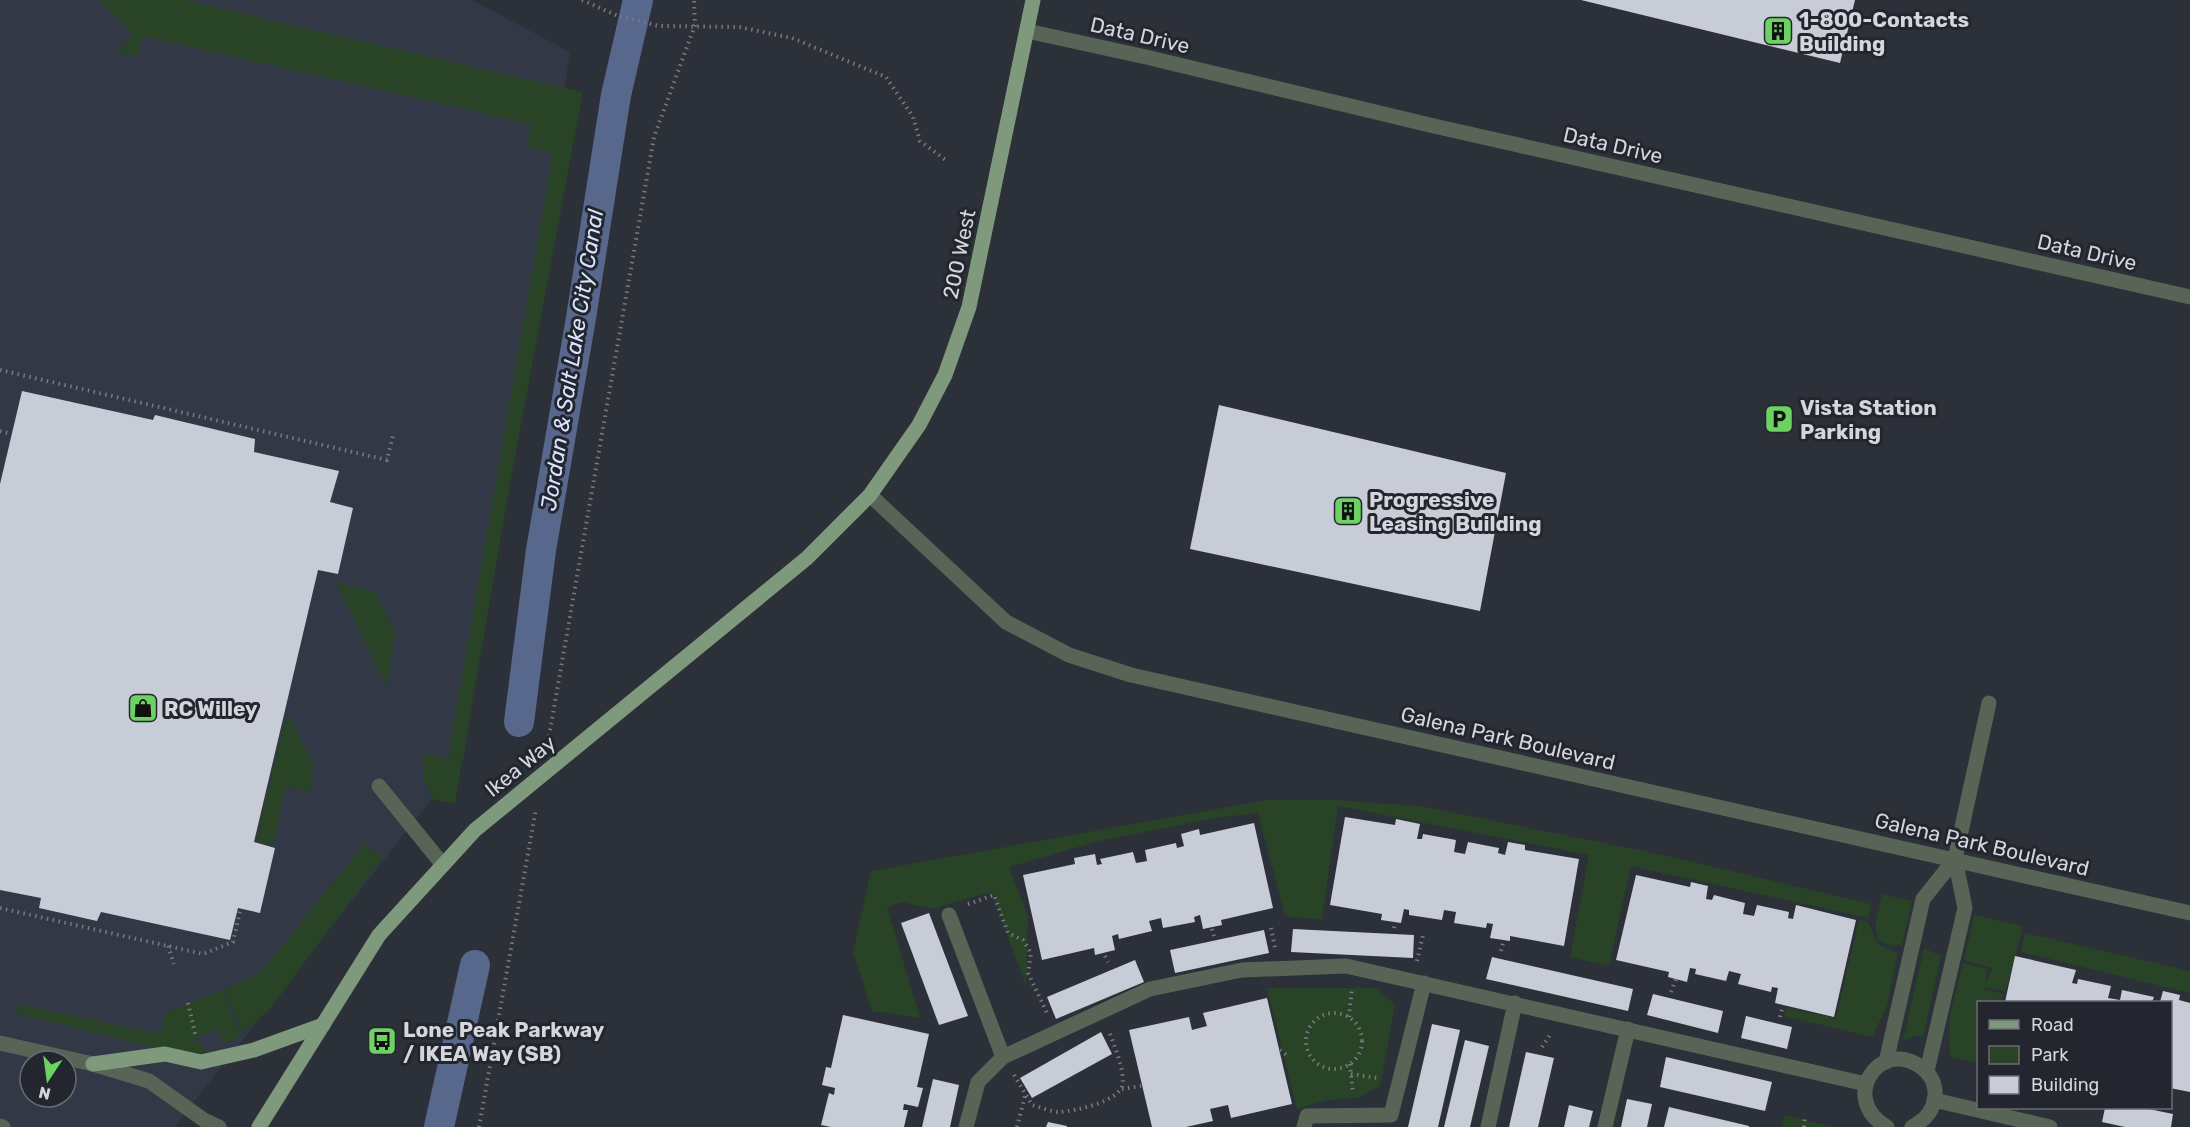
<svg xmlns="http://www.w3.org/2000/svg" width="2190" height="1127" font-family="Rubik,sans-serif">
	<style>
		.built { fill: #323846; fill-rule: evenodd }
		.green { fill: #284325 }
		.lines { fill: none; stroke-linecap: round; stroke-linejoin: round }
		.canal { stroke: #58688d; stroke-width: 30 }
		.building { fill: #c8ccd7 }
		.path { stroke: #777a81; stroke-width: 4; stroke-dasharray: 1.5 4.5; stroke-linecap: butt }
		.minor { stroke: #586556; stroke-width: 15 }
		.major { stroke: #7e997b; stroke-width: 15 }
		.labels { text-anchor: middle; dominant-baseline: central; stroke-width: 6; stroke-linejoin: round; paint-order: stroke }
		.poi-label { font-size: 21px; font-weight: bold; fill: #d3d6db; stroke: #23262e; text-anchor: start }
		.street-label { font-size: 21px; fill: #d3d6db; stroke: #23262e }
		.water-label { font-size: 22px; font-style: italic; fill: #d9e4fd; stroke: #23262e }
	</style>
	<rect width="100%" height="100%" fill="#2c3038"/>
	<path class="built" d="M0,0H472L570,52L464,758L174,1127H0ZM30,1061H66V1097H30Z"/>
	<g class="green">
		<polygon points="98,0 184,0 583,92 512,473 462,762 448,758 553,153 526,147 531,124 143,36 137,57 118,52 133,33"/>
		<polygon points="336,583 375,591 395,633 387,687"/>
		<polygon points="287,712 314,765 310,791 286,786 273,845 256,841"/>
		<polygon points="424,754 462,763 455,804 434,800 423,779"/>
		<polygon points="1267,800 1333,800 1420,806 1659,854 1871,904 1868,918 1631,866 1609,966 1570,957 1589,855 1338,806 1322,920 1285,916 1258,813 1216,818 1099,841 1009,867 1028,916 1026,986 992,892 931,909 902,902 887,907 920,1018 872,1011 853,952 871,871"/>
		<polygon points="364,844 383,857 270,1009 243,1033 224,989 261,972"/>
		<polygon points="1882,894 1912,901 1902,945 1889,945 1878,940 1875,924"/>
		<polygon points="1974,915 2023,926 2006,991 1984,987 1984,989 2004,994 2002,1002 1978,1002 1978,1063 1950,1057 1949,1020 1963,963 1987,969 1985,984 1993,968 1964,960"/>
		<polygon points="1859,920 1868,922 1878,944 1898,953 1887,1006 1872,1037 1784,1016 1786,1008 1836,1018"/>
		<polygon points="2025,933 2190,971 2190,993 2021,952"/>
		<polygon points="1924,948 1941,956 1923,1037 1916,1035 1903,1041"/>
		<polygon points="1267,988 1377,988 1395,1005 1380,1086 1358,1098 1327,1100 1297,1109"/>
		<polygon points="222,990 241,1036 225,1044 218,1029 193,1040 188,1040 202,1043 205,1053 171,1051 16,1014 18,1004 160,1034 166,1013"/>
		<polygon points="1785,1115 1835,1127 1782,1127"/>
	</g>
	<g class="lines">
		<g class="canal">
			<polyline points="519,722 541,550 581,318 616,95 638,0"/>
			<polyline points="439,1127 475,965"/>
		</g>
	</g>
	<g class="building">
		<polygon points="1581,0 1855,0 1840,63"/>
		<polygon points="22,391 153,420 155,415 255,439 254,452 339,471 330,502 353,508 338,574 318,570 254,842 275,848 260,913 238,908 230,940 101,912 97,921 39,908 41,898 0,890 0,484"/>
		<polygon points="1219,405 1506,473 1480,611 1190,549"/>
		<polygon points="1345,817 1395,825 1396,819 1420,824 1417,839 1422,839 1423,834 1456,840 1454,852 1465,854 1468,842 1499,848 1498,853 1505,855 1508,842 1525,845 1525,850 1579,859 1564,946 1510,936 1510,941 1490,938 1493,924 1487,923 1486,928 1454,923 1456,912 1444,910 1442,920 1409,915 1409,910 1404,909 1401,923 1381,920 1382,914 1330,905"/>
		<polygon points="1254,823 1273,908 1221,920 1222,925 1203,929 1200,915 1194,917 1195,922 1163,928 1161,918 1149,921 1152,931 1119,939 1118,934 1112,936 1115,950 1095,955 1094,948 1042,960 1023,875 1075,864 1074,858 1095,854 1097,865 1102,864 1100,859 1133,852 1136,863 1147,861 1145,850 1176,843 1177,848 1184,846 1181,834 1199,829 1200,835"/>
		<polygon points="1636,875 1690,887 1691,882 1708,886 1706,899 1712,900 1714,895 1745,903 1743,914 1754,916 1757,905 1789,912 1788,918 1793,919 1796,905 1856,920 1834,1017 1775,1003 1778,988 1772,987 1771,992 1738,984 1741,974 1729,971 1726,981 1695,974 1696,969 1690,968 1687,982 1668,977 1669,972 1616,960"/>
		<polygon points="929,913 968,1016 939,1025 901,923"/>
		<polygon points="1293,929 1414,935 1413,958 1291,952"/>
		<polygon points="1264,930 1269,953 1175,973 1170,950"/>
		<polygon points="2015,956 2076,970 2072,983 2077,984 2078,979 2111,986 2108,998 2120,1000 2122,990 2154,997 2152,1002 2005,1002"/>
		<polygon points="1492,957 1633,989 1628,1011 1486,979"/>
		<polygon points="1135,960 1144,982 1056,1019 1047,997"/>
		<polygon points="2163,991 2180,995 2179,1000 2190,1003 2190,1092 2170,1088 2170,1002 2160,1002"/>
		<polygon points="1653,994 1723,1011 1718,1033 1647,1015"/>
		<polygon points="1267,998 1292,1104 1231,1118 1228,1105 1210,1109 1213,1121 1186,1127 1152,1127 1129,1030 1189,1017 1192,1030 1207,1026 1203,1013"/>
		<polygon points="843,1015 929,1034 917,1087 923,1088 918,1107 904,1104 903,1110 908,1110 904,1127 831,1127 821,1125 829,1093 834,1095 835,1088 822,1085 826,1067 831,1068"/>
		<polygon points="1746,1016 1792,1027 1787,1049 1741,1038"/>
		<polygon points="1432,1024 1460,1030 1438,1127 1408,1127"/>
		<polygon points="1101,1032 1112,1054 1032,1098 1020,1078"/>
		<polygon points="1465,1040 1489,1046 1470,1127 1444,1127"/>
		<polygon points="1526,1052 1554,1058 1538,1127 1509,1127"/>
		<polygon points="1666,1057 1772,1082 1765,1111 1660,1087"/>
		<polygon points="933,1079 959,1085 950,1127 922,1127"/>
		<polygon points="1627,1099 1652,1104 1647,1127 1621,1127"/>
		<polygon points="1569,1105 1593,1111 1589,1127 1564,1127"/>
		<polygon points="1669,1107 1749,1126 1749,1127 1664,1127"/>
		<polygon points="2105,1108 2144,1108 2173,1114 2171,1127 2125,1127 2102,1122"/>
		<polygon points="1048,1122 1067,1126 1067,1127 1046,1127"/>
	</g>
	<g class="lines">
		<g class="path">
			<polyline points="582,0 618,16 659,26 739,27 792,38 886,77 913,117 920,141 947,161"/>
			<polyline points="0,370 387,460 393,435"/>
			<polyline points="0,431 8,433"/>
			<polyline points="548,742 654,137 695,25 694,0"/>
			<polyline points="968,904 994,895 1008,933 1023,940 1031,953 1028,973 1047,1013"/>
			<polyline points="0,908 203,954 233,942 240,911"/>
			<polyline points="1271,928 1275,948"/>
			<polyline points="1394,928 1395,924"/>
			<polyline points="1212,929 1214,936"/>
			<polyline points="168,946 174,964"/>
			<polyline points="1501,951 1503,943"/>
			<polyline points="1105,956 1108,962"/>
			<polyline points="1417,961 1423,935"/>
			<polyline points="1671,992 1676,979"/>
			<polyline points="188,1003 196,1038"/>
			<circle cx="1334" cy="1041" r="28"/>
			<polyline points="1349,1017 1352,988"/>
			<polyline points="1780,1017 1783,1005"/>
			<polyline points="1542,1047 1550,1035"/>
			<polyline points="1280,1050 1288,1056"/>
			<polyline points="1350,1064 1353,1093"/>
			<polyline points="1351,1074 1378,1078"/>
			<path d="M1014,1075L1032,1105C1040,1107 1051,1112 1060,1112C1075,1111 1117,1102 1122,1086C1126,1075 1114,1043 1109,1032"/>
			<polyline points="1122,1089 1141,1086"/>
			<polyline points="479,1127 536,809"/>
			<polyline points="1017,1127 1025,1096"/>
			<polyline points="1804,1127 1805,1115"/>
		</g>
		<g class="minor">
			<polyline points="1027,31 1146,57 1434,126 2190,297"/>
			<polyline points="870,495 1006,622 1069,655 1131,675 2190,913"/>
			<polyline points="379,786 443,865"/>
			<polyline points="949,915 1003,1057"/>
			<polyline points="0,1043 93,1064 149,1081 204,1120 219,1127"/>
			<polyline points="1886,1062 1923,899 1955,859"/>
			<polyline points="1927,1071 1965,908 1955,859 1989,703"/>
			<polyline points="1934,1100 2050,1127"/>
			<polyline points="0,1126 3,1127"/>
			<polyline points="966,1127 978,1082 1003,1057 1150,989 1242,970 1346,966 1866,1084"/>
			<polyline points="1304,1127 1307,1116 1391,1115 1424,983"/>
			<polyline points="1488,1127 1515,1003"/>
			<polyline points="1605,1127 1628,1029"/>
			<path d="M1887,1127C1838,1099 1880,1037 1921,1067C1930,1073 1936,1084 1935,1095C1934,1111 1925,1120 1912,1127"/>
		</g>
		<g class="major">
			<polyline points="93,1064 165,1054 201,1062 254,1050 323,1025"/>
			<polyline points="259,1127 379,935 475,830 807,558 870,495 919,425 945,375 969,307 1033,0"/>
		</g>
	</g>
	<defs>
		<g id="building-square" transform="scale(1.5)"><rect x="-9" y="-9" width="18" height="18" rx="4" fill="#6cd362" stroke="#23262e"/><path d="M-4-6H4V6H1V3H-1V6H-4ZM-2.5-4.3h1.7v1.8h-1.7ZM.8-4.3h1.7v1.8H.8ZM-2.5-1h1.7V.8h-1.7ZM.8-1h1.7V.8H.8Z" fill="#111"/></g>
		<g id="parking-square" transform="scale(1.5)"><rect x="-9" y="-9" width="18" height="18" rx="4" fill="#6cd362" stroke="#23262e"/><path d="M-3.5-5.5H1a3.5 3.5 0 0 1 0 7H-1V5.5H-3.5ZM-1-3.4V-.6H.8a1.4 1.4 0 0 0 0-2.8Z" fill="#111"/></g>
		<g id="shop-square" transform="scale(1.5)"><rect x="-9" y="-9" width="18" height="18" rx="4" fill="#6cd362" stroke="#23262e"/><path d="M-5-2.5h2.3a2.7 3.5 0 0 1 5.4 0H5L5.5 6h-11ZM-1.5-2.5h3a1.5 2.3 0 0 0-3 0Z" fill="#111"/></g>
		<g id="bus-square" transform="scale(1.5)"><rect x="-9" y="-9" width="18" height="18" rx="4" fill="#6cd362" stroke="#23262e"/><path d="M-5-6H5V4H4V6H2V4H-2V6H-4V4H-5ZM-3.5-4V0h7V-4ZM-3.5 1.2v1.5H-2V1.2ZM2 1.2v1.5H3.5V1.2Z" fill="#111"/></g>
	</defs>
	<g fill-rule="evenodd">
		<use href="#building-square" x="1778" y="31"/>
		<use href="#parking-square" x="1779" y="419"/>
		<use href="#building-square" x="1348" y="511"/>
		<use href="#shop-square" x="143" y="708"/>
		<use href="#bus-square" x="382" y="1041"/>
	</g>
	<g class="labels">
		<g class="poi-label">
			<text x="1799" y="19">1-800-Contacts<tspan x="1799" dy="24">Building</tspan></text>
			<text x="1800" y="407">Vista Station<tspan x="1800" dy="24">Parking</tspan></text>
			<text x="1369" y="499">Progressive<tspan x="1369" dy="24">Leasing Building</tspan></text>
			<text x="164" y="708">RC Willey</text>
			<text x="403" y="1029">Lone Peak Parkway<tspan x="403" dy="24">/ IKEA Way (SB)</tspan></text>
		</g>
		<g class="street-label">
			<text transform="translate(1140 35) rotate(13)">Data Drive</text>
			<text transform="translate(1613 145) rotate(13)">Data Drive</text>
			<text transform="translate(2087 252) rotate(13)">Data Drive</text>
			<text transform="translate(959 254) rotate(-78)">200 West</text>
			<text transform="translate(1508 738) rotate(13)">Galena Park Boulevard</text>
			<text transform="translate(520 766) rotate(-39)">Ikea Way</text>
			<text transform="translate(1982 844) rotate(13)">Galena Park Boulevard</text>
		</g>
		<g class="water-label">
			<text transform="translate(572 360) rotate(-81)">Jordan &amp; Salt Lake City Canal</text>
		</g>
	</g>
	<rect x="1977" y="1001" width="195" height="108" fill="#23262e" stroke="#696c73" stroke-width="1.5"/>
	<rect x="1989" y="1020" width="30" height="9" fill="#7e997b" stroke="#696c73" stroke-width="1.5"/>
	<text x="2031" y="1031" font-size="18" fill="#d3d6db">Road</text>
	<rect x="1989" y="1046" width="30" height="18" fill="#284325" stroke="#696c73" stroke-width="1.5"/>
	<text x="2031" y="1061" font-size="18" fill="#d3d6db">Park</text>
	<rect x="1989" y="1076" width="30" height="18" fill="#c8ccd7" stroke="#696c73" stroke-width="1.5"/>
	<text x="2031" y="1091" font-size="18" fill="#d3d6db">Building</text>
	<g transform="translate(48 1079) rotate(193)"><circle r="28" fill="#23262e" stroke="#696c73" stroke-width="1.5"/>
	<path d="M0-4.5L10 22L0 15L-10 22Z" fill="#6cd362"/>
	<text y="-9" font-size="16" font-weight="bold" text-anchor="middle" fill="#d3d6db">N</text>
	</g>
</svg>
